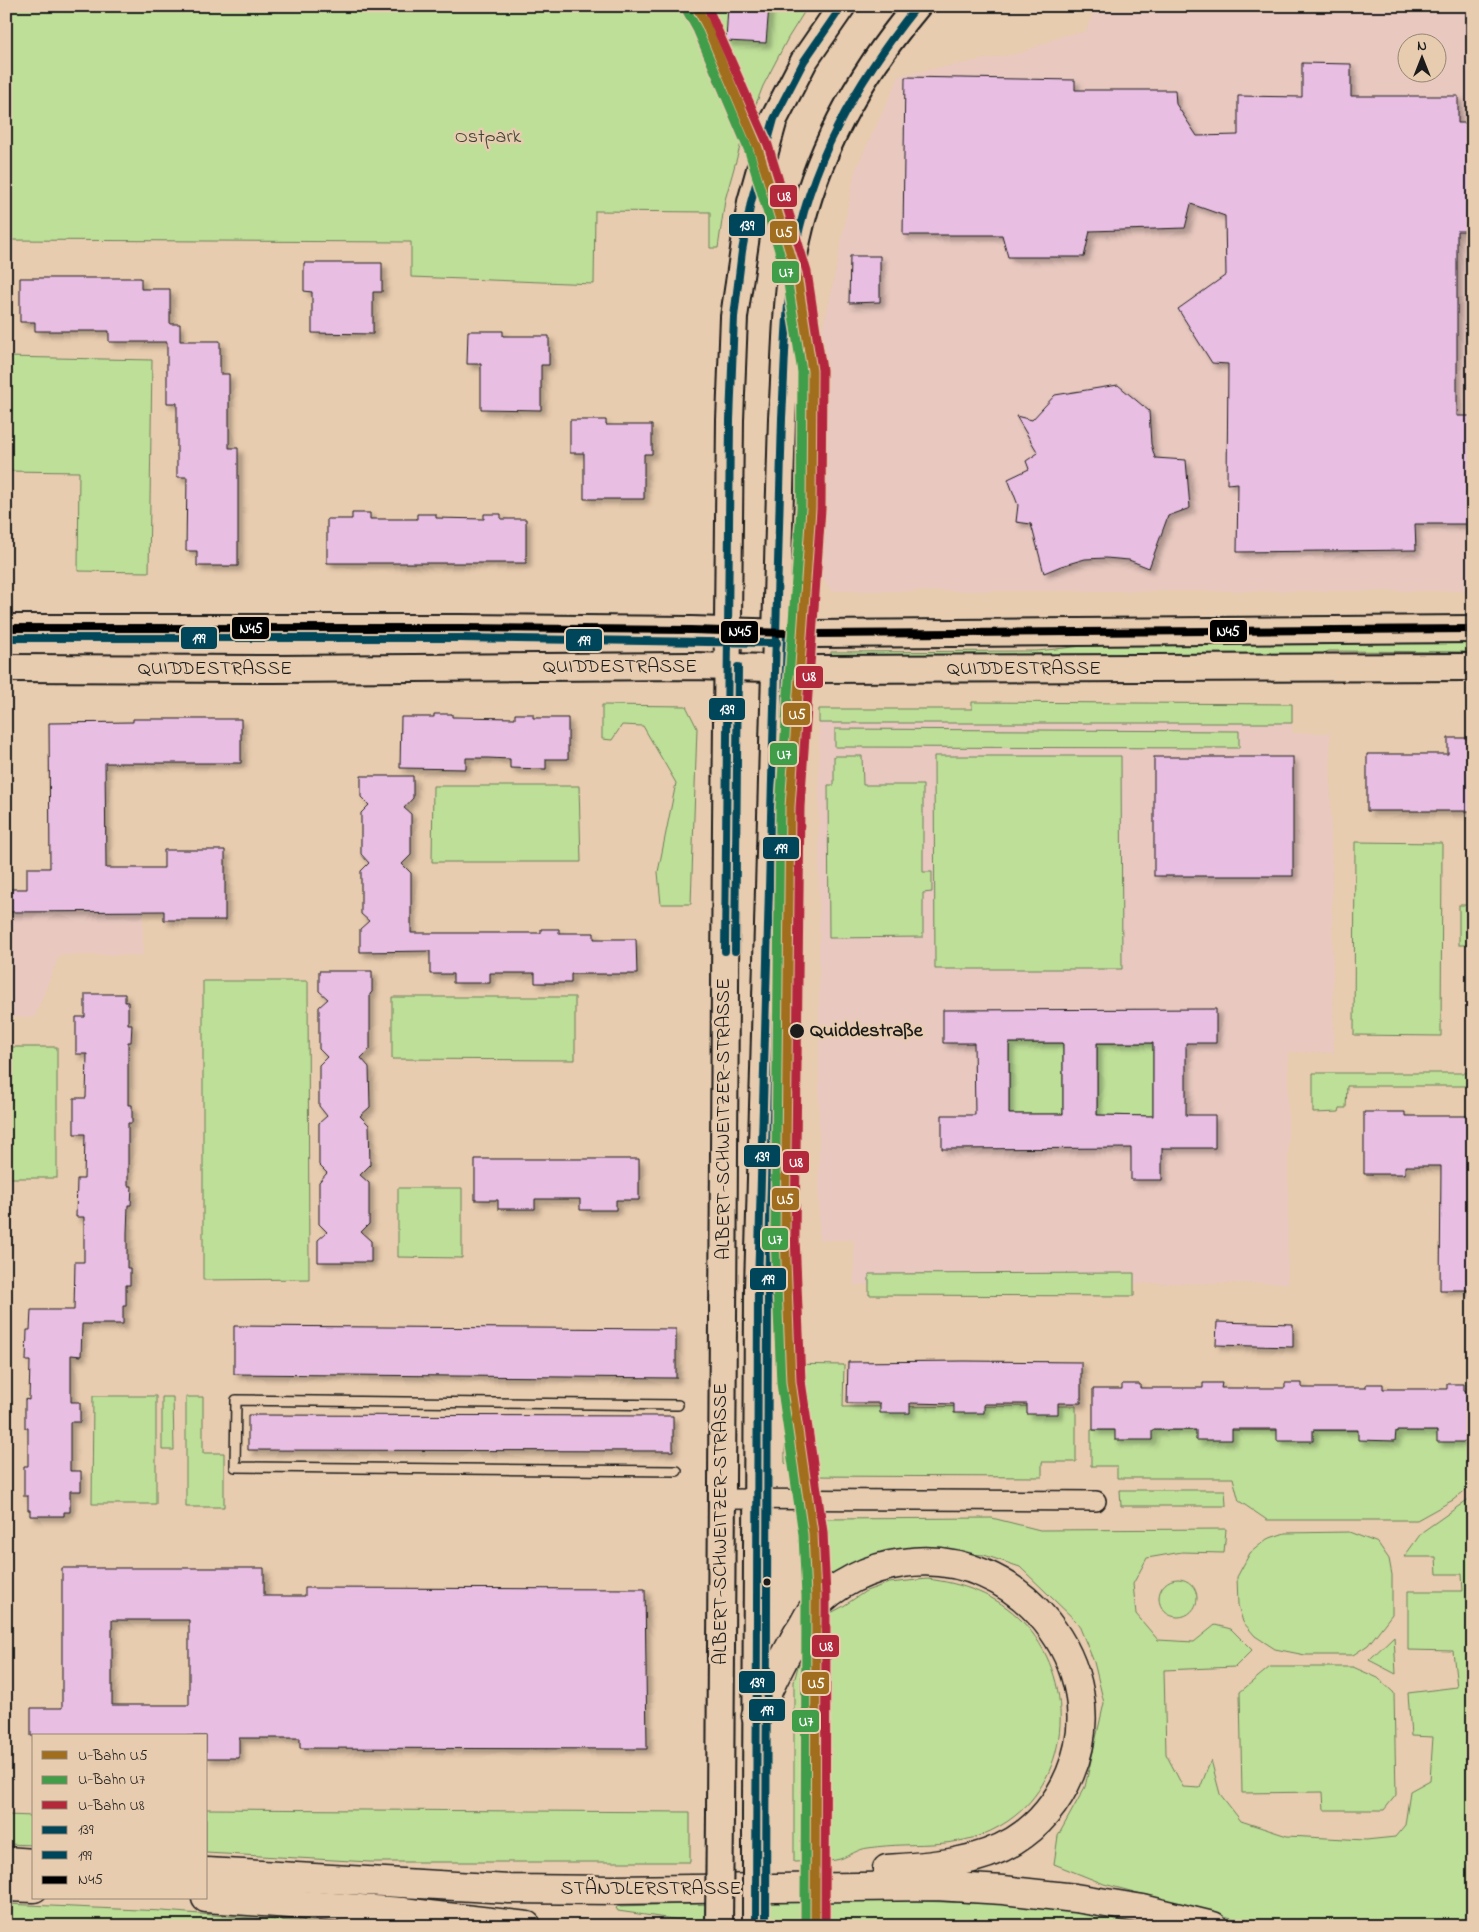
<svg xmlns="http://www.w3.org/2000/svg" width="1479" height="1932" font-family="'Indie Flower',sans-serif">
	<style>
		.built { fill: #e8c8bf; fill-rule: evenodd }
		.green { fill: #bedf98; stroke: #6d7e5a }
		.building { fill: #e9bee3; stroke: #1c1c1c; fill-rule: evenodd; filter: url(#shadow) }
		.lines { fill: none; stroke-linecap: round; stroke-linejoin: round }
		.service-casing { stroke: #1c1c1c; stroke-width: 12 }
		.minor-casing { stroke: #1c1c1c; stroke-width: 22 }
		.secondary-casing { stroke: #1c1c1c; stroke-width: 30 }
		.trunk-casing { stroke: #1c1c1c; stroke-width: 31 }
		.service { stroke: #e8ccaf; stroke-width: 9 }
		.minor { stroke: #e8ccaf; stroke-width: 19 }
		.secondary { stroke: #e8ccaf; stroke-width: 26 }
		.trunk { stroke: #e8ccaf; stroke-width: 28 }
		.secondary-bridge-casing { stroke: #1c1c1c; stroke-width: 30; stroke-linecap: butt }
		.secondary-bridge { stroke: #e8ccaf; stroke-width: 26 }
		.bus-1-casing { stroke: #e8ccaf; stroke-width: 11 }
		.bus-2-casing { stroke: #e8ccaf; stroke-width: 11 }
		.bus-3-casing { stroke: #e8ccaf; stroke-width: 11 }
		.bus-1 { stroke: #00465a; stroke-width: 8 }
		.bus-2 { stroke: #00465a; stroke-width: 8 }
		.bus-3 { stroke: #000; stroke-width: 8 }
		.metro-1-casing { stroke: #e8ccaf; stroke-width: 12 }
		.metro-2-casing { stroke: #e8ccaf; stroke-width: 12 }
		.metro-3-casing { stroke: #e8ccaf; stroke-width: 12 }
		.metro-1 { stroke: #a06e1e; stroke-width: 9 }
		.metro-2 { stroke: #409d48; stroke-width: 9 }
		.metro-3 { stroke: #b4283c; stroke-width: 9 }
		.stop-dot { fill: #1c1c1c; stroke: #e8ccaf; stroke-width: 2 }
		.labels { text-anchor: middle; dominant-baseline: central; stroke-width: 5; stroke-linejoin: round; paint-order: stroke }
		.park-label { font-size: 20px; fill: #3c4335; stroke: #e8ccaf }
		.street-label { font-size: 20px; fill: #1c1c1c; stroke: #e8ccaf }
		.stop-label { font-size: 20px; font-weight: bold; fill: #1c1c1c; stroke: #e8ccaf; text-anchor: start }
		.line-badge { stroke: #e8ccaf; stroke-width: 2 }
		.badge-label { font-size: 14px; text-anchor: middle; font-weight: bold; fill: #fff }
	</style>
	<defs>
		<filter id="shadow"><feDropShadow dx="4.5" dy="4.5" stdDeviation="2.5" flood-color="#0004"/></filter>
	</defs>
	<rect width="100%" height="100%" fill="#e8ccaf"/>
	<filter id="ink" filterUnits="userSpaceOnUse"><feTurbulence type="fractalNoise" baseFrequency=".02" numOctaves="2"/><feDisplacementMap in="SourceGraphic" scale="10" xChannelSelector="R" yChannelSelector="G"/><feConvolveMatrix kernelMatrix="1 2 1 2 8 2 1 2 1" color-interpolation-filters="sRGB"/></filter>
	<g filter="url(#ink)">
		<g class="built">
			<path d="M1080,6H1473V591H831L814,561L817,349L831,294L855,171L900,75L1021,53L1064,35L1085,32L1093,16ZM1406,42H1436V72H1406Z"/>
			<polygon points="819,723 1292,723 1292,733 1330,733 1334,1053 1288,1052 1288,1283 854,1285 854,1240 819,1240"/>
			<polygon points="27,868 143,868 143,955 59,955 35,1017 6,1017 6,889 27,889"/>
		</g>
		<g class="green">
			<polygon points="6,6 808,6 788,38 763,86 741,143 725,200 718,248 710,248 710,212 595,211 594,284 411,277 411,242 6,240"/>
			<polygon points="6,357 152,360 149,572 78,571 79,472 6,471"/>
			<polygon points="1473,642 1473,652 1329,651 1301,662 831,661 831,652 1037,651 1101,644"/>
			<polygon points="972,702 1292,704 1292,723 819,723 819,709 972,709"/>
			<polygon points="602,705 686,706 697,728 691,904 661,904 658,872 676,783 643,726 622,725 612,740 602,739"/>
			<polygon points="835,729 1239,731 1239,748 835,747"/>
			<polygon points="834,756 862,756 863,785 923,785 923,872 932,872 932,892 923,893 923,937 829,938 828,785 834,785"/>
			<polygon points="934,756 1121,756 1122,969 935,969"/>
			<polygon points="433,786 579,786 581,862 432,862"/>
			<polygon points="1355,842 1442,843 1441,1036 1354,1035"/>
			<rect x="1459" y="905" width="14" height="40"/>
			<polygon points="203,981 308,981 309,1279 203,1280"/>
			<polygon points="392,997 575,997 575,1060 392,1059"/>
			<rect x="1009" y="1043" width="54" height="71"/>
			<polygon points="1097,1043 1153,1043 1153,1116 1097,1115"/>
			<rect x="6" y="1047" width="51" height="131"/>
			<polygon points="1313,1073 1473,1073 1473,1086 1347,1086 1346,1108 1340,1108 1339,1112 1313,1113"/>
			<polygon points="398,1188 462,1188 462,1258 398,1257"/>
			<polygon points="1134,1273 1134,1296 869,1295 869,1274"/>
			<polygon points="784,1364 844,1365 843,1407 1076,1406 1076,1462 1042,1462 1042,1477 801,1476 785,1463"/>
			<polygon points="93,1396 156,1396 156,1504 92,1504"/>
			<polygon points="162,1397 173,1397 174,1450 162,1450"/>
			<polygon points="186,1397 203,1397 203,1453 224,1453 224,1507 186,1507"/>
			<polygon points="1091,1430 1473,1431 1473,1484 1453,1500 1417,1520 1267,1520 1239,1501 1233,1478 1117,1478 1117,1466 1091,1466"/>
			<polygon points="1120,1490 1225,1490 1226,1506 1121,1506"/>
			<polygon points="1473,1496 1472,1926 1262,1926 1104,1884 1054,1864 1058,1836 1085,1787 1104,1703 1094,1662 1078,1623 1020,1567 984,1555 937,1552 893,1553 838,1571 809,1587 806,1539 823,1519 992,1518 1040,1530 1226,1529 1224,1553 1182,1552 1147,1558 1133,1584 1136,1614 1158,1640 1194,1642 1215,1625 1231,1629 1252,1650 1235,1667 1164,1670 1166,1754 1183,1787 1200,1788 1211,1760 1220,1794 1241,1821 1287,1836 1366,1840 1395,1837 1405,1825 1410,1791 1430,1780 1433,1737 1411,1736 1408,1693 1457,1687 1453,1651 1408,1650 1408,1591 1463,1591 1462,1574 1437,1574 1436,1557 1404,1557 1422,1532"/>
			<polygon points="1349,1532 1378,1543 1389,1559 1392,1575 1392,1614 1368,1645 1353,1655 1305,1655 1275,1649 1255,1636 1243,1622 1238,1605 1237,1577 1250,1553 1267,1539 1285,1533"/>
			<path d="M927,1579C962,1583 997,1595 1022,1621C1076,1676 1074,1776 1008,1821C961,1853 919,1840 868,1848C858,1849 849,1856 840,1859C826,1863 809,1861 794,1862V1682L798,1666L807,1653L802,1639L812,1623L842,1607L866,1591L889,1583Z"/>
			<circle cx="1178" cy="1598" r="19"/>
			<polygon points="1394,1636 1396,1674 1369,1660"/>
			<polygon points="1270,1667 1353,1667 1378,1678 1394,1693 1396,1795 1384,1810 1324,1810 1323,1792 1242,1793 1240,1692"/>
			<polygon points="206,1809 690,1812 690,1862 370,1862 206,1853"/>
			<polygon points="6,1815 34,1816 34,1845 6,1844"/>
			<polygon points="865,1899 1001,1904 1075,1911 1150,1926 721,1926 618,1911 616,1908 618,1906"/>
			<polygon points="6,1904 162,1911 354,1926 6,1926"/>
		</g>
		<g class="building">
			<polygon points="728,6 769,6 766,43 726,41"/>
			<polygon points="1302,63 1351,64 1351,96 1458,96 1458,123 1473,123 1473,231 1457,231 1457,416 1473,416 1473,524 1415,524 1416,550 1237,552 1238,483 1227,484 1228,364 1212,363 1178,309 1226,275 1225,216 1191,204 1185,228 1090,231 1084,257 1008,257 1002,235 903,235 905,77 1075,80 1075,90 1175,90 1176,104 1197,136 1238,135 1238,96 1302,97"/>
			<polygon points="850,256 880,256 880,302 849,303"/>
			<polygon points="304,263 382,263 382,292 373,292 373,334 312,333 312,292 304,291"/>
			<polygon points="20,278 141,278 141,289 170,289 170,324 180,324 180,341 220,341 220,374 229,374 229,448 238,448 238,566 197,566 197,551 186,551 187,477 177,477 177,403 167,403 167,342 109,342 109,331 35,331 35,322 20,322"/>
			<polygon points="468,331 503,331 503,336 549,336 549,365 541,365 541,410 481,409 481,364 467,364"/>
			<polygon points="1118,385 1149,411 1151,444 1155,458 1186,460 1190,508 1168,516 1149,568 1129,560 1106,558 1085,559 1061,566 1044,573 1031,524 1016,522 1018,505 1008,479 1029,469 1026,461 1038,453 1016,416 1032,420 1055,395"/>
			<polygon points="570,420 606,420 606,425 652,425 652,454 644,454 644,499 584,499 584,453 570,453"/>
			<polygon points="352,513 370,513 370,519 417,519 417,514 436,514 436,518 484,519 484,514 501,514 501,519 526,519 526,563 327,563 327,519 352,519"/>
			<polygon points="434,714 452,714 452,717 515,718 515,714 533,714 533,718 568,718 568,759 546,759 546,769 510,768 510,759 488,758 466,758 466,769 400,768 401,717 434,717"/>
			<polygon points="133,719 241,719 241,763 105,763 106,868 164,868 164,850 225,850 225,920 164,920 164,911 6,912 6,889 27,889 27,868 50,868 49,723 133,722"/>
			<polygon points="1448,738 1473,738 1473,811 1367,811 1367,754 1448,754"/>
			<rect x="1154" y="757" width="139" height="119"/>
			<polygon points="361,776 413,776 413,798 404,808 411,814 411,855 402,864 411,873 411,933 541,933 541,929 559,929 559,933 594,933 594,939 636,939 637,974 571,974 571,983 535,983 535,973 490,973 490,983 453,983 453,974 430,974 430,951 360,952 360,929 369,921 361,914 361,871 369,863 361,854 361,813 369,805 361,797"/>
			<polygon points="319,971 372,971 372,992 370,994 370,1049 361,1058 369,1067 370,1107 360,1116 369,1125 370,1165 360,1175 369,1183 369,1224 361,1232 371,1241 371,1262 318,1262 318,1240 327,1232 319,1224 319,1182 327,1173 319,1165 319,1123 327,1116 319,1106 319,1065 327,1057 319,1049 319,1007 328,999 319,991"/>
			<polygon points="85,994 125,994 125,1002 128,1002 128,1024 132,1024 131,1042 128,1042 128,1105 132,1105 132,1123 128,1123 128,1186 132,1186 131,1205 128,1205 127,1233 127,1268 130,1268 130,1285 126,1285 126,1306 123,1306 123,1324 82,1324 81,1356 71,1355 71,1402 80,1402 80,1422 70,1422 70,1471 81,1471 81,1491 70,1491 70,1512 64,1512 64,1516 30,1516 30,1510 28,1510 28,1496 24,1496 24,1466 28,1466 28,1428 25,1428 25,1399 29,1400 30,1361 26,1361 27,1330 30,1330 31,1310 74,1310 75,1262 84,1262 84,1217 76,1217 77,1179 84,1179 85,1134 74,1134 74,1098 86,1098 87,1054 76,1054 76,1017 85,1017"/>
			<path d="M1216,1009V1043H1186V1115H1215V1148H1162V1180H1131V1148L942,1149V1115H975L974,1043H943V1010ZM1009,1043H1063V1114H1009ZM1097,1043H1153V1116L1097,1115Z"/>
			<polygon points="1364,1112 1405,1112 1405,1116 1473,1116 1473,1290 1440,1290 1441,1166 1405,1166 1405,1174 1364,1174"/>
			<polygon points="475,1159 639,1159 639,1200 616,1200 616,1210 580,1210 580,1199 535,1199 535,1209 498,1209 498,1200 475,1200"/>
			<polygon points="1217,1322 1293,1324 1293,1347 1216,1345"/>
			<polygon points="234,1326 676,1329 676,1378 234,1374"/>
			<polygon points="964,1361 1081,1362 1081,1403 1058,1403 1058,1414 1027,1414 1027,1404 984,1404 984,1413 954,1413 954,1404 910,1403 910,1413 880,1413 880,1403 847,1403 848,1362"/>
			<polygon points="1203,1383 1222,1383 1221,1388 1285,1388 1285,1383 1302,1383 1302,1388 1366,1388 1366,1384 1383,1384 1383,1389 1447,1389 1447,1384 1464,1384 1464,1391 1473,1392 1473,1442 1437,1442 1437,1431 1396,1431 1395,1441 1358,1440 1358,1430 1313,1430 1313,1441 1277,1441 1277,1429 1232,1429 1232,1440 1196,1440 1196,1430 1152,1430 1152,1440 1115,1440 1115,1430 1093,1430 1093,1389 1122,1389 1122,1384 1140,1384 1140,1388 1203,1388"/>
			<polygon points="248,1415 673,1416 673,1451 248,1450"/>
			<path d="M62,1568H264V1596H305V1588L645,1589L647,1749L300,1748V1738H239V1758H206V1736H31V1708H62ZM112,1620H189V1705H112Z"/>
		</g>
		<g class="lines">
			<g class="service-casing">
				<polyline id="service" points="677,1471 235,1467 236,1400 678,1405"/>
			</g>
			<g class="minor-casing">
				<polyline id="minor" points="721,1499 1096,1501"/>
			</g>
			<g class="secondary-casing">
				<g id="secondary">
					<polyline points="6,628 460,628 691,630 814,634 1473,629"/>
					<polyline points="6,668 275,669 692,666 813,669 1473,667"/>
					<polyline points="720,1813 726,824 730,420 734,317 751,202 774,119 804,61 842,6"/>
					<path d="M756,1813L758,1287L782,418C786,359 785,298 797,240C816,153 860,74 917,6"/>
					<path d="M720,1899C733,1911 743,1919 756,1903"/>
				</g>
			</g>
			<g class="trunk-casing">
				<g id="trunk">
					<path d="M756,1716C769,1688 782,1660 798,1633C803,1626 807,1617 812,1610C834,1584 870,1567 903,1563C1017,1546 1116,1666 1070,1774C1058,1802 1040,1825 1014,1841C976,1864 930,1866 887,1869"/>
					<polyline points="6,1861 34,1863"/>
					<polyline points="206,1872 509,1889 614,1890 936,1886 1003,1890 1075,1898 1143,1909 1213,1926"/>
					<polyline points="6,1887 34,1888"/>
					<polyline points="206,1898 402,1912 527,1926"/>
				</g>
			</g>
			<use href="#service" class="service"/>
			<use href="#minor" class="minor"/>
			<use href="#secondary" class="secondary"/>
			<use href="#trunk" class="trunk"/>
			<g class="secondary-bridge-casing">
				<g id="secondary-bridge">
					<polyline points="756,1813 756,1926"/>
					<polyline points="719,1926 720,1813"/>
				</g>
			</g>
			<use href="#secondary-bridge" class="secondary-bridge"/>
			<g class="bus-1-casing">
				<g id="bus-1">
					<polyline points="725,951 730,420 734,317 742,251 751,202 774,119 804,61 842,6"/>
					<path d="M756,1926L758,1287L782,418C785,366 785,314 793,263C807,166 857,81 917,6"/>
				</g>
			</g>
			<g class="bus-2-casing">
				<g id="bus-2">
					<polyline points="6,638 460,638 777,643"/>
					<polyline points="735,951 738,667"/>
					<polyline points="766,1926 768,1287 787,633"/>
				</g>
			</g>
			<g class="bus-3-casing">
				<polyline id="bus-3" points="6,628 460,628 691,630 814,634 1473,629"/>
			</g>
			<use href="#bus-1" class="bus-1"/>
			<use href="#bus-2" class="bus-2"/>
			<use href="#bus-3" class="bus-3"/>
			<g class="metro-1-casing">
				<polyline id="metro-1" points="696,6 706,25 758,148 797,275 812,371 811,508 790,807 785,1237 791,1382 813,1533 816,1596 815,1926"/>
			</g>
			<g class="metro-2-casing">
				<polyline id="metro-2" points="687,11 697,29 749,151 787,277 802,372 801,508 780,807 775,1237 781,1383 803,1534 806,1596 805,1926"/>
			</g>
			<g class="metro-3-casing">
				<polyline id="metro-3" points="707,6 768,145 807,272 822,370 821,509 800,807 795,1237 801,1381 823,1532 826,1596 825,1926"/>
			</g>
			<use href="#metro-1" class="metro-1"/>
			<use href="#metro-2" class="metro-2"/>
			<use href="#metro-3" class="metro-3"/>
		</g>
	</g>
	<g class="stop-dot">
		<circle cx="797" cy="1031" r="8"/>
		<circle cx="767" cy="1582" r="4.5"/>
	</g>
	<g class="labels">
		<g class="park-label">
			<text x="488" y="137">Ostpark</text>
		</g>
		<g class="street-label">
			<text x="620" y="667">QUIDDESTRASSE</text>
			<text x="215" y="669">QUIDDESTRASSE</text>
			<text x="1024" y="669">QUIDDESTRASSE</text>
			<text transform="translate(724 1119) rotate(-90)">ALBERT-SCHWEITZER-STRASSE</text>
			<text transform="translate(721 1524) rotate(-90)">ALBERT-SCHWEITZER-STRASSE</text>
			<text x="651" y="1889">STÄNDLERSTRASSE</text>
		</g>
		<g class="stop-label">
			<text x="810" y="1031">Quiddestraße</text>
		</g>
	</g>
	<g class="line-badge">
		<rect x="769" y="184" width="29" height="24" rx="5" fill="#b4283c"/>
		<rect x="728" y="213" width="38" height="24" rx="5" fill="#00465a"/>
		<rect x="769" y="220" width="29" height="24" rx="5" fill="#a06e1e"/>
		<rect x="771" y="260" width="29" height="24" rx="5" fill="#409d48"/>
		<rect x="231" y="616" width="39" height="24" rx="5" fill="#000"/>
		<rect x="1209" y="619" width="39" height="24" rx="5" fill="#000"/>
		<rect x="720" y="620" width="39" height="24" rx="5" fill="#000"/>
		<rect x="180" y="626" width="38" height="24" rx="5" fill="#00465a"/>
		<rect x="565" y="628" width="38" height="24" rx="5" fill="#00465a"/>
		<rect x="795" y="665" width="29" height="24" rx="5" fill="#b4283c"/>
		<rect x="708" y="697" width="38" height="24" rx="5" fill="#00465a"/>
		<rect x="782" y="702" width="29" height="24" rx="5" fill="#a06e1e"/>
		<rect x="769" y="742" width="29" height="24" rx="5" fill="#409d48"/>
		<rect x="762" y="836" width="38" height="24" rx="5" fill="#00465a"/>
		<rect x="743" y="1144" width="38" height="24" rx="5" fill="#00465a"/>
		<rect x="782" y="1150" width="28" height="24" rx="5" fill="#b4283c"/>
		<rect x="771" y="1187" width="29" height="24" rx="5" fill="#a06e1e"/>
		<rect x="761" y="1227" width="28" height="24" rx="5" fill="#409d48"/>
		<rect x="749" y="1267" width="38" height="24" rx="5" fill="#00465a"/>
		<rect x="811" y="1634" width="29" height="24" rx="5" fill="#b4283c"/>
		<rect x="738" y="1670" width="38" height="24" rx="5" fill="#00465a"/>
		<rect x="801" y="1671" width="29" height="24" rx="5" fill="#a06e1e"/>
		<rect x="748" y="1698" width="38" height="24" rx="5" fill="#00465a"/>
		<rect x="791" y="1709" width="29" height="24" rx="5" fill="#409d48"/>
	</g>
	<g class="badge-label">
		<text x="784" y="201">U8</text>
		<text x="747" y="230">139</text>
		<text x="784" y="237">U5</text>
		<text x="786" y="277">U7</text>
		<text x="251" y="633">N45</text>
		<text x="1228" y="636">N45</text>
		<text x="740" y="636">N45</text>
		<text x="199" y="643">199</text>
		<text x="584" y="645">199</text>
		<text x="809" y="681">U8</text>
		<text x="727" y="714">139</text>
		<text x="797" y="719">U5</text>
		<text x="784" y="759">U7</text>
		<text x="781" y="853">199</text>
		<text x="762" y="1161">139</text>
		<text x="796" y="1167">U8</text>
		<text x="785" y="1204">U5</text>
		<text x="775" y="1244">U7</text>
		<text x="768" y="1284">199</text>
		<text x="826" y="1651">U8</text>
		<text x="757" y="1687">139</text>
		<text x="816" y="1688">U5</text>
		<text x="767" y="1715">199</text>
		<text x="806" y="1726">U7</text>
	</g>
	<rect width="1479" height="1932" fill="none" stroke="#e8ccaf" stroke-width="25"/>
	<rect x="12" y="12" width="1454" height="1907" fill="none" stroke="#1c1c1c" stroke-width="2" filter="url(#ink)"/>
	<rect x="32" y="1734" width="175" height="165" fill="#e8ccaf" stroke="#968674"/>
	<rect x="42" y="1751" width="25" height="8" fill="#a06e1e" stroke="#968674"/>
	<text x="78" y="1760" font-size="15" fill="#1c1c1c">U-Bahn U5</text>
	<rect x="42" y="1776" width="25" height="8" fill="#409d48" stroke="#968674"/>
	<text x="78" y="1784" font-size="15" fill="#1c1c1c">U-Bahn U7</text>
	<rect x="42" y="1801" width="25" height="8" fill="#b4283c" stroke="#968674"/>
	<text x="78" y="1810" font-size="15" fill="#1c1c1c">U-Bahn U8</text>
	<rect x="42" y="1826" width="25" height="8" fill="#00465a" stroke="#968674"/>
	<text x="78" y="1834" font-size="15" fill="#1c1c1c">139</text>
	<rect x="42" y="1851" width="25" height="8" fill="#00465a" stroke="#968674"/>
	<text x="78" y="1860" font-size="15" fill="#1c1c1c">199</text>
	<rect x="42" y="1876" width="25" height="8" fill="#000000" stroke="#968674"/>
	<text x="78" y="1884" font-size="15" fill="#1c1c1c">N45</text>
	<g transform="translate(1422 58)"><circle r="24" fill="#e8ccaf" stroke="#968674"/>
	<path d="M0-4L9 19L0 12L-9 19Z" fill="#1c1c1c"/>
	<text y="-8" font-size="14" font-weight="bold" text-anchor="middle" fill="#1c1c1c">N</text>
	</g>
</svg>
